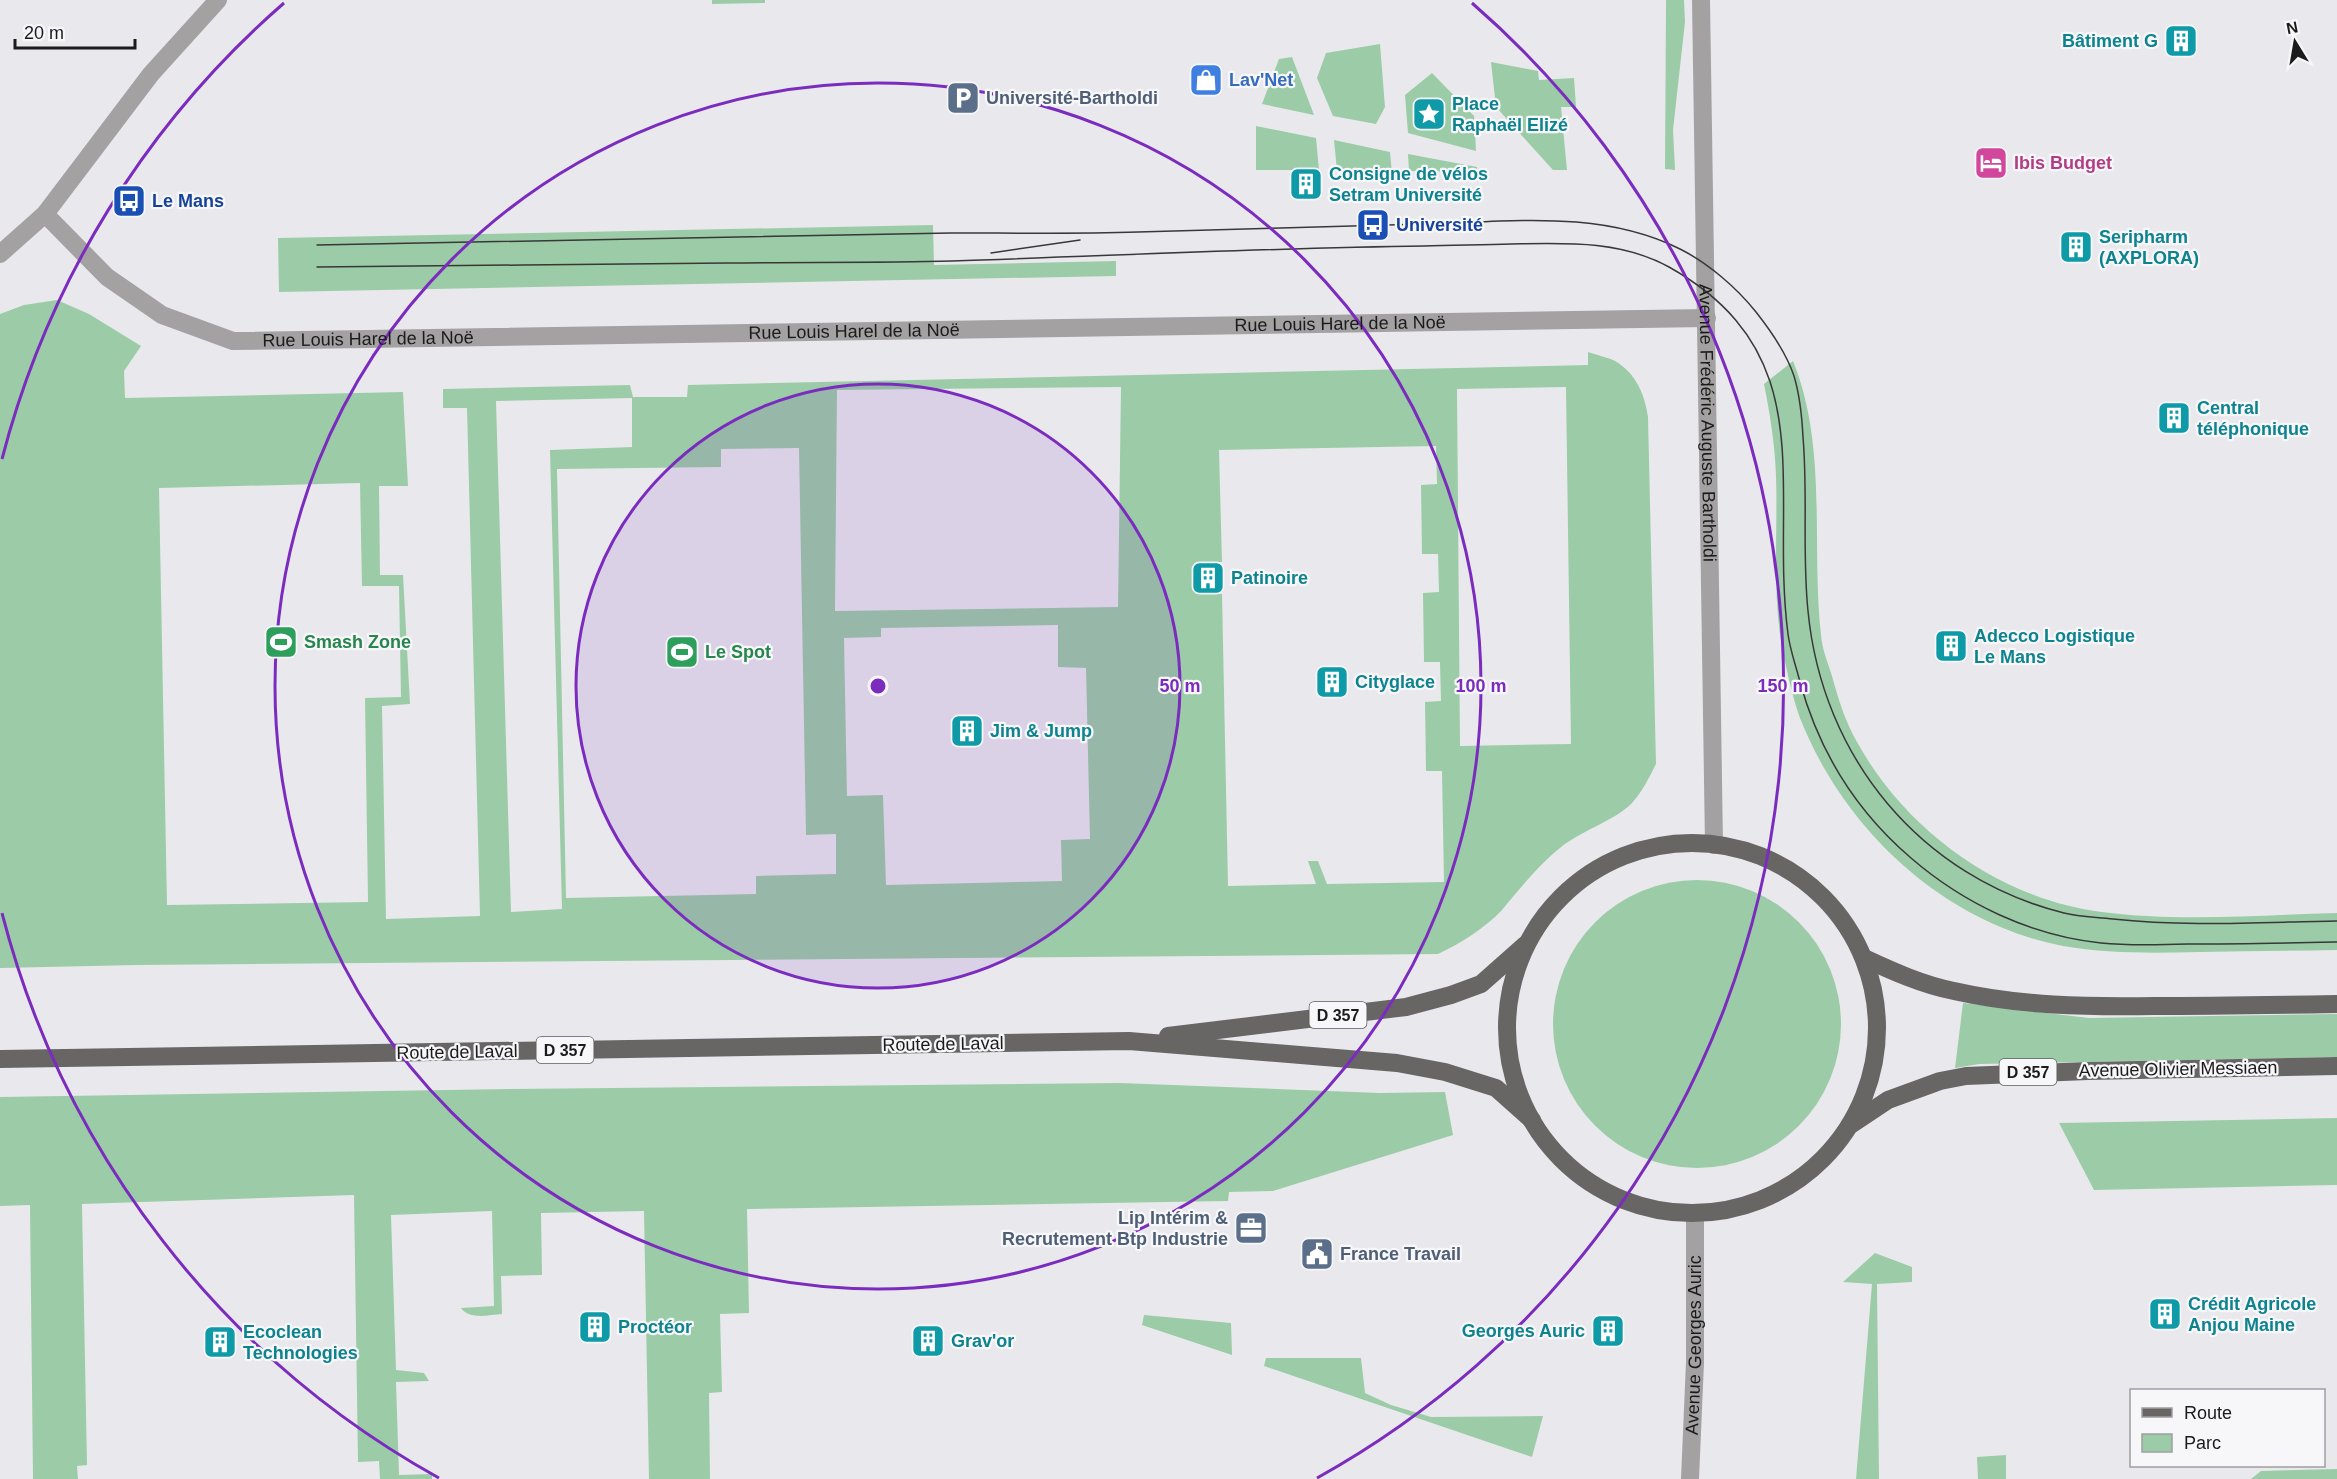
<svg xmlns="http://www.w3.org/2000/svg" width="2337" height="1479" font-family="Helvetica,sans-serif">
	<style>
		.green { fill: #9bcca7; fill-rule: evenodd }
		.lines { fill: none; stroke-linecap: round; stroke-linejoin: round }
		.minor { stroke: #a3a1a1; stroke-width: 18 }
		.tertiary { stroke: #a3a1a1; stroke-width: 18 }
		.primary { stroke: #686565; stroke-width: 18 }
		.tram { stroke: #383839; stroke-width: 1.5 }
		.ring { fill: none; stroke: #7b2cbf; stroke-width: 3 }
		.labels { text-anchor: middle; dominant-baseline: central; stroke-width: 4.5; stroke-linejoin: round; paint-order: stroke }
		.shield { fill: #f7f7fa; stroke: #5d5d5f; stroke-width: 1.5 }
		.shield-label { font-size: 16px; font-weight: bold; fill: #1b1b1c }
		.culture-label { font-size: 18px; font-weight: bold; fill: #0d838f; stroke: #f7f7fa; text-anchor: start }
		.shop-label { font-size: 18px; font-weight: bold; fill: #366cbe; stroke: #f7f7fa; text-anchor: start }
		.service-label { font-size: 18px; font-weight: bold; fill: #4e5e75; stroke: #f7f7fa; text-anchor: start }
		.hotel-label { font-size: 18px; font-weight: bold; fill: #b23c85; stroke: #f7f7fa; text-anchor: start }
		.transit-label { font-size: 18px; font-weight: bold; fill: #164399; stroke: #f7f7fa; text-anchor: start }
		.street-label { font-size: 18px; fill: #1b1b1c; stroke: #f7f7fa }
		.leisure-label { font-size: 18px; font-weight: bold; fill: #27864d; stroke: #f7f7fa; text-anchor: start }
		.centre { fill: #7b2cbf; stroke: #f7f7fa; stroke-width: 3 }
		.ring-label { font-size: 18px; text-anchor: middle; font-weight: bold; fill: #7b2cbf; stroke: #f7f7fa; stroke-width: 4.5; stroke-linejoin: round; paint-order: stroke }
	</style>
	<rect width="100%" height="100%" fill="#e9e9ed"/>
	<g class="green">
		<polygon points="712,0 765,0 765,3 712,4"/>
		<polygon points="1666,0 1684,0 1685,22 1673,130 1675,170 1665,169"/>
		<polygon points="1380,44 1385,107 1376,124 1333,116 1317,78 1326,53"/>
		<polygon points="1292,57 1314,115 1262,104 1279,59"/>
		<polygon points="1491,62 1538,71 1539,80 1574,78 1576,107 1561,107 1567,170 1553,170 1496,107"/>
		<polygon points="1432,73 1474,116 1476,151 1408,133 1405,95"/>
		<polygon points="1256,126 1316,138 1319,170 1256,170"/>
		<polygon points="1334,140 1390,152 1392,173 1337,171"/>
		<polygon points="1408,154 1477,167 1477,172 1409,171"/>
		<polygon points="933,225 934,265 1116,261 1116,276 279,292 278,238"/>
		<path d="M57,300L89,314L141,346L124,371L125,398L403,392L408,486H379L380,575H403L410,704L382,706L386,919L480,916L467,408H443V389L630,385L633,397H687L688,385L1588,365V352C1596,355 1607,357 1615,361C1636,373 1645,395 1648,417L1656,764C1649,778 1642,792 1632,803C1617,819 1584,830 1565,844C1540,863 1522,886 1502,910C1484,929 1461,943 1438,954L137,965L0,968V314L24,305ZM1121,387L1118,607L835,611L837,390ZM1566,387L1571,744L1460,746L1457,389ZM632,398V447L550,450L562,909L511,912L496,401ZM1436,446L1437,484L1421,485L1422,554H1438L1439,592L1423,593L1424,662H1440L1441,701L1425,702L1426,771H1442L1444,882L1327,884L1318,861H1308L1316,884L1228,886L1222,594L1195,593L1194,563L1222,562L1219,450ZM799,448L806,835L836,834V874L756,876V894L566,898L557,469L721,467V449ZM360,483L362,586H399L401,697L365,698L368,902L167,905L159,488ZM1058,625V667L1086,668L1090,839L1061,840L1062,881L886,885L883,795L847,796L844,638L881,637V628Z"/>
		<path d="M1793,361C1828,447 1811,544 1821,635C1822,649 1828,663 1832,676C1838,698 1845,721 1857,742C1906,831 2000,899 2102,912C2178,922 2260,915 2337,913V950C2291,951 2246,951 2200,952C2154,953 2109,954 2063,946C1944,923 1844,830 1800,718C1792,696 1787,671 1782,647C1772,591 1778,533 1776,476C1775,445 1770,414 1764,384Z"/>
		<circle cx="1697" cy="1024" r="144"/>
		<polygon points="1963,1003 2089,1018 2337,1014 2337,1057 1979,1064 1955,1068"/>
		<path d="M1120,1083L1380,1093L1445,1092L1453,1135L1273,1191L1229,1192L1228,1201L747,1209L749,1313L720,1314L722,1392L709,1393L710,1479H649L644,1211L541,1213L542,1275L501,1276L502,1314C489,1315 469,1320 461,1308L494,1306L492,1211L391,1215L396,1370L424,1373L429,1381L396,1382L399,1475L432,1474V1479H380L379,1461L358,1462L354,1195L82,1204L87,1465L77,1466L78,1479H33L30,1205L0,1206V1097L511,1089Z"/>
		<polygon points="2337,1118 2337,1185 2094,1190 2059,1123"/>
		<polygon points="1875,1253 1912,1267 1912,1282 1877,1284 1879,1479 1856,1479 1872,1284 1843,1282"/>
		<polygon points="1144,1315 1231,1323 1232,1355 1142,1325"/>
		<polygon points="1266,1358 1361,1358 1365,1393 1391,1405 1431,1417 1543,1416 1532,1457 1264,1366"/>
		<polygon points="2006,1455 2006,1479 1978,1479 1977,1457"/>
		<polygon points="2337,1469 2337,1479 2251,1479 2261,1471"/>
	</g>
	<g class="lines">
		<g class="minor">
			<path id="s1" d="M45,214L107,277L162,315L233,341L1707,318"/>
			<polyline points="0,254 45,214 151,74 218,0"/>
			<path id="s2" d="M1690,1479L1695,1362V1213"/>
		</g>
		<path class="tertiary" id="s3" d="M1701,0L1714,845"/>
		<g class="primary">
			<circle cx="1692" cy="1028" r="185"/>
			<path d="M1864,958C1892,971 1923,985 1954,991C2020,1006 2087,1007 2154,1006C2215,1006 2276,1005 2337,1004"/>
			<polyline points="1168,1036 1406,1007 1451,995 1481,984 1525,945"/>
			<polyline points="0,1059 1129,1041 1397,1063 1445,1072 1496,1088 1532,1120"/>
			<polyline points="1852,1124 1888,1100 1940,1081 1966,1076 2088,1071 2337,1066"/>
		</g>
		<g class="tram">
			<path d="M317,245C528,241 740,237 951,233C1013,233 1075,234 1138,232C1233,230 1328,226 1423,224C1510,222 1600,209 1680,249C1708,263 1737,288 1756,312C1771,331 1786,352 1794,376C1800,396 1802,417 1803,437C1808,495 1802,554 1808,611C1822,757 1920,877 2064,913C2080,917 2097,917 2113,919C2187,927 2263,922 2337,921"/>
			<polyline points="991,253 1080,240"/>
			<path d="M317,267C454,266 591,264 728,263C802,262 877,263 952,261C1109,256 1266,248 1424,246C1453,245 1482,245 1511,244C1565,243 1620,240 1669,267C1826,355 1769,489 1788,634C1790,650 1796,666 1800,682C1819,751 1856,811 1911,858C1963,903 2031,936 2101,943C2129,946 2159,945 2188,944C2238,944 2287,943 2337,942"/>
		</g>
	</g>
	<circle cx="878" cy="686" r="302" fill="#7b2cbf" fill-opacity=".12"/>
	<g class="ring">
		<circle cx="878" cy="686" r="302"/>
		<circle cx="878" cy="686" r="603"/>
		<path d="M439 1478A905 905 0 0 1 2 913M2 459A905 905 0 0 1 284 3M1472 3A905 905 0 0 1 1317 1478"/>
	</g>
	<defs>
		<g id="building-square" transform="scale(1.725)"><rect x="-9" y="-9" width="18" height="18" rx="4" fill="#0f9aa8" stroke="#f7f7fa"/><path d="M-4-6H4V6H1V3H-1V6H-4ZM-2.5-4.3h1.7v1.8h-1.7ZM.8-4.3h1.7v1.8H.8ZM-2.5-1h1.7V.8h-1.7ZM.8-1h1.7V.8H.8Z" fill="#fff"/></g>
		<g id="shop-square" transform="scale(1.725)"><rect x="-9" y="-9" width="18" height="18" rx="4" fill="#3f7fe0" stroke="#f7f7fa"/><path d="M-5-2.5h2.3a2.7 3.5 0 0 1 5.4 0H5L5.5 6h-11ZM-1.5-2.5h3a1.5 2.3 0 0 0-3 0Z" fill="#fff"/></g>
		<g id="parking-square" transform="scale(1.725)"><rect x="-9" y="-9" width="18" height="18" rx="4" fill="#5c6f8a" stroke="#f7f7fa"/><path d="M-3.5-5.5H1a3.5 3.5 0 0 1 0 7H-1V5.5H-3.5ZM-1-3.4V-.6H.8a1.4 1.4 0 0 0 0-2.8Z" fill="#fff"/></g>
		<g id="sight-square" transform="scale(1.725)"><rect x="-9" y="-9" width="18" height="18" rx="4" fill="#0f9aa8" stroke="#f7f7fa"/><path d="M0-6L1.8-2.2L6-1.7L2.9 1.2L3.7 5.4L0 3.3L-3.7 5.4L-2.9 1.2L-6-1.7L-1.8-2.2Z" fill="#fff"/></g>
		<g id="hotel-square" transform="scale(1.725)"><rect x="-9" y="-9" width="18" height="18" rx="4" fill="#d1479c" stroke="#f7f7fa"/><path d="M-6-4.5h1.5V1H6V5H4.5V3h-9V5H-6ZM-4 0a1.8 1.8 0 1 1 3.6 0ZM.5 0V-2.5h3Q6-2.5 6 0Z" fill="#fff"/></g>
		<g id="bus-square" transform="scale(1.725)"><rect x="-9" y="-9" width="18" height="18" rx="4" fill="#1a4fb4" stroke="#f7f7fa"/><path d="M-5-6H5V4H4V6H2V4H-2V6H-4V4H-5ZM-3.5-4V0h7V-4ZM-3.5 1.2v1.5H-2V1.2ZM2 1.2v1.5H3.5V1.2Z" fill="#fff"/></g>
		<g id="stadium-square" transform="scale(1.725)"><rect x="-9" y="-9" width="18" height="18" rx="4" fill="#2e9e5b" stroke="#f7f7fa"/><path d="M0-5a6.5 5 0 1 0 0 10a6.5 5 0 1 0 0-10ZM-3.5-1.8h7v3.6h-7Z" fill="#fff"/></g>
		<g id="office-square" transform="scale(1.725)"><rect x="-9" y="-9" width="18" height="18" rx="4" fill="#5c6f8a" stroke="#f7f7fa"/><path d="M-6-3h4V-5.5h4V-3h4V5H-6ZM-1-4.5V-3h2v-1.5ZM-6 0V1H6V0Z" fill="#fff"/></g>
		<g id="civic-square" transform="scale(1.725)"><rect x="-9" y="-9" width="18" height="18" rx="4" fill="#5c6f8a" stroke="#f7f7fa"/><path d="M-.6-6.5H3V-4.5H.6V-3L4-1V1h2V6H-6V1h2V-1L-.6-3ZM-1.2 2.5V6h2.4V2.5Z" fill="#fff"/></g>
	</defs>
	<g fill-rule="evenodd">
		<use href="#building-square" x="2181" y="41"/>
		<use href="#shop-square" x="1206" y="80"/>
		<use href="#parking-square" x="963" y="98"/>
		<use href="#sight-square" x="1429" y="114"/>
		<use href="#hotel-square" x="1991" y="163"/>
		<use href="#building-square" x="1306" y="184"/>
		<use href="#bus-square" x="129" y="201"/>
		<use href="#bus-square" x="1373" y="225"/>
		<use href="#building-square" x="2076" y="247"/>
		<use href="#building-square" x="2174" y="418"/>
		<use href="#building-square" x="1208" y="578"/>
		<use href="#stadium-square" x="281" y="642"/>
		<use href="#building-square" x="1951" y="646"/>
		<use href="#stadium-square" x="682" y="652"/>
		<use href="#building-square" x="1332" y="682"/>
		<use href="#building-square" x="967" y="731"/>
		<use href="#office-square" x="1251" y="1228"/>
		<use href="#civic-square" x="1317" y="1254"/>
		<use href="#building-square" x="2165" y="1314"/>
		<use href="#building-square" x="595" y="1327"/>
		<use href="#building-square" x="1608" y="1331"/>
		<use href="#building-square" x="928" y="1341"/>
		<use href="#building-square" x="220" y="1342"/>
	</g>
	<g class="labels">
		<g class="shield">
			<rect x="1309.5" y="1002" width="57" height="26" rx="4.5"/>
			<rect x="536.5" y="1037" width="57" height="26" rx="4.5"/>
			<rect x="1999.5" y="1059" width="57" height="26" rx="4.5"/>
		</g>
		<g class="shield-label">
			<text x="1338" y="1015">D 357</text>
			<text x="565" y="1050">D 357</text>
			<text x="2028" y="1072">D 357</text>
		</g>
		<g class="culture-label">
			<text x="2158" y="41" text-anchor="end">Bâtiment G</text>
			<text x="1452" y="104">Place<tspan x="1452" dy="21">Raphaël Elizé</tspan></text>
			<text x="1329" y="174">Consigne de vélos<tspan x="1329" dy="21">Setram Université</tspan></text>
			<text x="2099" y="237">Seripharm<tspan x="2099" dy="21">(AXPLORA)</tspan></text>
			<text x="2197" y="408">Central<tspan x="2197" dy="21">téléphonique</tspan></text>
			<text x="1231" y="578">Patinoire</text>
			<text x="1974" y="636">Adecco Logistique<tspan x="1974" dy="21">Le Mans</tspan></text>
			<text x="1355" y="682">Cityglace</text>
			<text x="990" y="731">Jim &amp; Jump</text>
			<text x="2188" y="1304">Crédit Agricole<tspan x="2188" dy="21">Anjou Maine</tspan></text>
			<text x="618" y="1327">Proctéor</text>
			<text x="1585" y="1331" text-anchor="end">Georges Auric</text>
			<text x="243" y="1332">Ecoclean<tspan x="243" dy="21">Technologies</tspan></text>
			<text x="951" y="1341">Grav'or</text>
		</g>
		<g class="shop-label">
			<text x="1229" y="80">Lav'Net</text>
		</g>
		<g class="service-label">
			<text x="986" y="98">Université-Bartholdi</text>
			<text x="1228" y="1218" text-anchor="end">Lip Intérim &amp;<tspan x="1228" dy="21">Recrutement Btp Industrie</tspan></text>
			<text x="1340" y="1254">France Travail</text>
		</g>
		<g class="hotel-label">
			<text x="2014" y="163">Ibis Budget</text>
		</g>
		<g class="transit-label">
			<text x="152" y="201">Le Mans</text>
			<text x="1396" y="225">Université</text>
		</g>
		<g class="street-label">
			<text stroke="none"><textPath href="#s1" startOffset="1338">Rue Louis Harel de la Noë</textPath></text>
			<text stroke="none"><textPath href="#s1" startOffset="852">Rue Louis Harel de la Noë</textPath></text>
			<text stroke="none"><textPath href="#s1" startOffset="366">Rue Louis Harel de la Noë</textPath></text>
			<text stroke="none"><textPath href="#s3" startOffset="423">Avenue Frédéric Auguste Bartholdi</textPath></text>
			<text transform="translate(943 1044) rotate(-1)">Route de Laval</text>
			<text transform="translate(457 1052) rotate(-1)">Route de Laval</text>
			<text transform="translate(2178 1069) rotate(-1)">Avenue Olivier Messiaen</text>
			<text stroke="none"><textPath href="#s2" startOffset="134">Avenue Georges Auric</textPath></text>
		</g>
		<g class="leisure-label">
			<text x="304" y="642">Smash Zone</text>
			<text x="705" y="652">Le Spot</text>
		</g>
	</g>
	<circle cx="878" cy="686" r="9" class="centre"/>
	<g class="ring-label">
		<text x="1180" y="692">50 m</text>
		<text x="1481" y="692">100 m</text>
		<text x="1783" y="692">150 m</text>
	</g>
	<rect x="2130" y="1389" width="195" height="78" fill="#f7f7fa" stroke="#9f9fa1" stroke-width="1.5"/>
	<rect x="2142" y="1408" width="30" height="9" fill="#686565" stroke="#9f9fa1" stroke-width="1.5"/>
	<text x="2184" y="1419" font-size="18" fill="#1b1b1c">Route</text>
	<rect x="2142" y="1434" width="30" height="18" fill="#9bcca7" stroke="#9f9fa1" stroke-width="1.5"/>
	<text x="2184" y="1449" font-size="18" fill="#1b1b1c">Parc</text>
	<g transform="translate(2295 42) rotate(349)" stroke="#f7f7fa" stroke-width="4.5" paint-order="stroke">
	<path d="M0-4.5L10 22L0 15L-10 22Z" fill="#1b1b1c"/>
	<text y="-9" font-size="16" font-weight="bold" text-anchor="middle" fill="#1b1b1c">N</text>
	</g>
	<path d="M15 39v9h120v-9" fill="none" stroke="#1b1b1c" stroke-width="3"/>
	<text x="24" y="39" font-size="18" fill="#1b1b1c" stroke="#f7f7fa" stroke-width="4.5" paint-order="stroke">20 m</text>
</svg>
